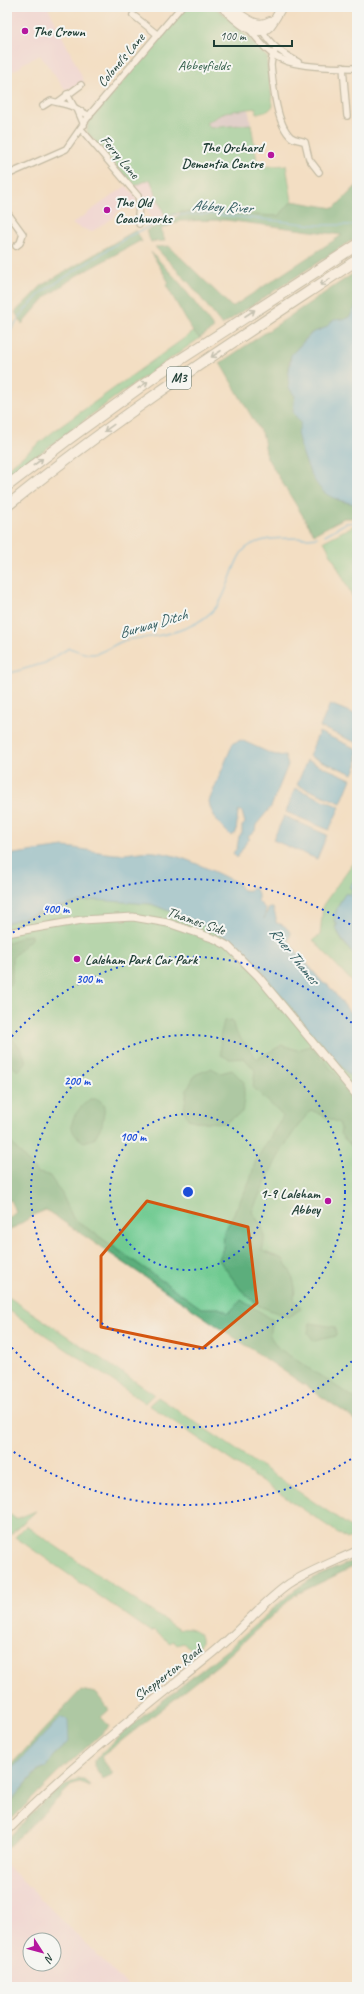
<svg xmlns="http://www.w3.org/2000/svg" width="364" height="1994" font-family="Caveat,sans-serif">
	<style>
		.built { fill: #efd0e6; fill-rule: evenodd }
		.industrial { fill: #cdbed2 }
		.green { fill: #70ca91; stroke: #488462 }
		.forest { fill: #5cae7b; stroke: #3e7658 }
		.water { fill: #5eb3da; stroke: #3e7887 }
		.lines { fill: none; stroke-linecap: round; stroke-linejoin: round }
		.stream { stroke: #5eb3da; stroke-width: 1.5 }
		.minor-casing { stroke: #898e7c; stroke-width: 8 }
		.tertiary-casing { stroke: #898e7c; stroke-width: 9 }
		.secondary-casing { stroke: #898e7c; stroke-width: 10 }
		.motorway-casing { stroke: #898e7c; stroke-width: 12 }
		.minor { stroke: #fff; stroke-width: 5.5 }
		.tertiary { stroke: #fff; stroke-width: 7 }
		.secondary { stroke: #fff; stroke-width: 8 }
		.motorway { stroke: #fff; stroke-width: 10 }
		.oneway { stroke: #8f9e9a }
		.marked { fill: none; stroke: #d45610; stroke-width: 3; stroke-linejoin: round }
		.ring { fill: none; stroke: #1d4ed8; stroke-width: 2; stroke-dasharray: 2 4 }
		.poi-dot { fill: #b5179e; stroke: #f6f6f2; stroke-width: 1.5 }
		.labels { text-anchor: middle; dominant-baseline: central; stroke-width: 4; stroke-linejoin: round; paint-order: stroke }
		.shield { fill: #f6f6f2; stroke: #60746d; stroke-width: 1 }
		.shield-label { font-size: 13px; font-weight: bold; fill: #1f3d34 }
		.poi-label { font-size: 14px; font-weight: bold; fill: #1f3d34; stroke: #f6f6f2; text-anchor: start }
		.street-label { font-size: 14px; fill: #1f3d34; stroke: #f6f6f2 }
		.park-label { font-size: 14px; fill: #33604b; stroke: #f6f6f2 }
		.water-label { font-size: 15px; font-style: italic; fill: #2f5a5e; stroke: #f6f6f2 }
		.centre { fill: #1d4ed8; stroke: #f6f6f2; stroke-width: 2 }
		.ring-label { font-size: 12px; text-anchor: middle; font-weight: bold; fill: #1d4ed8; stroke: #f6f6f2; stroke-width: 4; stroke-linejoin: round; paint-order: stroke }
	</style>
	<rect width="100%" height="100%" fill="#f6f6f2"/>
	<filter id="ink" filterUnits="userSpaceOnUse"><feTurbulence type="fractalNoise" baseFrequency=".025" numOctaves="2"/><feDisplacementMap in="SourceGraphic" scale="8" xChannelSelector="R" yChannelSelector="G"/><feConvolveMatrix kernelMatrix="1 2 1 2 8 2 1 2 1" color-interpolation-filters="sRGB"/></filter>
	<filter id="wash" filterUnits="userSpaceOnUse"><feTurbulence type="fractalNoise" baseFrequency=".012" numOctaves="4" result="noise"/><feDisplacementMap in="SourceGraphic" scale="16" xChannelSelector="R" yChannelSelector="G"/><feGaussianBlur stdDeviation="0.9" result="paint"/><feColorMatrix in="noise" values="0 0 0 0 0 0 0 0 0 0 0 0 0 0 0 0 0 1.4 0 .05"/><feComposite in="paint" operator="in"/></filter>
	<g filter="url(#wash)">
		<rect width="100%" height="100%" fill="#f3dec3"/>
		<g class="built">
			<polygon points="11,7 48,7 84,81 82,83 66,91 40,55 22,64 21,67 7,73 7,9"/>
			<polygon points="150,179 165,216 153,222 139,192 133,187"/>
			<polygon points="126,186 135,195 138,202 117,212 113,218 91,232 72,224"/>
			<path d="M7,1865L129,1987H7ZM30,1940H54V1964H30Z"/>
		</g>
		<polygon class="industrial" points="248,108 251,124 210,128 206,123 225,112"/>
		<g class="green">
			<path d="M186,7H214L228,17L268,58L267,64L273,105C270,112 264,112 257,114L256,108L225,112L206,123L210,128L251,124L258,167L286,165L292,201L279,216L180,212L165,216L150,179L133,187L87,132L88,123Z"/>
			<polygon points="193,332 200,338 114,398 7,478 7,469 54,431"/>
			<polygon points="353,526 357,526 357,605 324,541"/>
			<path d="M357,857V877L349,887L353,890L349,896L346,893C339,902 335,911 334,922H337L338,926H335L342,941L357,958V987L313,940L320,935L323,905Z"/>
			<polygon points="110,900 151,904 195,921 235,943 357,1081 357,1417 7,1176 7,923 84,901"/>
			<polygon points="7,1296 154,1394 145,1403 7,1309"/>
			<polygon points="158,1397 357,1531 357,1535 347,1539 149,1405"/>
			<polygon points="36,1511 10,1535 7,1532 7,1512 16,1519"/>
			<path d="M26,1526L179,1630C187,1626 203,1631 201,1642C200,1646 195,1649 192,1652L183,1643L177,1645L173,1641L170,1643L153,1630L151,1632L15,1537Z"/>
		</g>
		<g class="forest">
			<polygon points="357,185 357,237 222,325 190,284 155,247 169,246 232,307 342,235 225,220 180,221 161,229 165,241 151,242 146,231 180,216 180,212 279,216 292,201 334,208"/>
			<polygon points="136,230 142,242 140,241 76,276 46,297 22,324 15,312 42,285"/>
			<polygon points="151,252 180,283 214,328 200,338 193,332 166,285 169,283"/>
			<path d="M357,271V304L352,315L345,319L334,320L325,328L311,333L291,355L289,362V388L295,396C295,409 290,411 301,423V427L297,433C305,466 317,502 357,504V518H344L314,534L267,458L263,436L220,363Z"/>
			<polygon points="31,935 31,939 12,958 12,982 7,987 7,942 10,943 22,936"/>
			<path d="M232,1020L235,1031L257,1059L282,1045L297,1050L311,1046L357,1099V1152L340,1134L341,1129L339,1123L311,1110C285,1139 267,1176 252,1212C263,1228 267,1231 262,1251L283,1259L292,1275L295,1287L294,1299L301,1309L288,1317L259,1306L241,1290L219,1260L223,1248L224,1233L250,1181L255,1162L283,1116L253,1087L255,1070L244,1058L229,1059L221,1055L220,1037L224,1021Z"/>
			<path d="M7,1036C17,1041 24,1052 26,1063L18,1071L7,1062Z"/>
			<polygon points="211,1068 221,1073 232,1070 244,1082 244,1098 242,1112 225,1123 199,1122 188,1119 184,1110 187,1090 195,1075"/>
			<path d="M90,1099H98L105,1105L102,1125L94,1139L84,1142C61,1129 75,1111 90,1099Z"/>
			<polygon points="7,1138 38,1173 49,1175 62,1194 73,1218 201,1308 219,1308 229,1313 241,1300 273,1320 270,1336 278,1348 357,1400 357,1423 353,1418 46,1210 36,1214 7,1232 7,1220 16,1212 11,1200 7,1201"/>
			<polygon points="310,1323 335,1327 336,1336 314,1341 308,1333"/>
			<polygon points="357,1559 357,1565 295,1595 218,1665 101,1757 113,1774 103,1779 94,1766 94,1760 128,1728 228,1649 293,1591 313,1578"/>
			<polygon points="81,1690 96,1693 109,1710 101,1717 109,1726 108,1728 58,1773 7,1824 7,1805 39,1770 46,1767 53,1756 62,1748 61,1717 7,1774 7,1769"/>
			<path d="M78,1779L84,1780L90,1785L89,1786L80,1782L73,1784L7,1849V1839C26,1820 52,1789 78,1779Z"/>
		</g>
		<g class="water">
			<path d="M357,304V504H355C346,502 336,500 328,495C311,485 302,452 297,433C304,420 299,423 293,412L295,396L289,388L288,379L291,355L312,333L325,328L334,320L349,318Z"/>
			<polygon points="330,704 357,715 357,743 320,727"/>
			<polygon points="319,732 357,749 357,765 353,774 309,756"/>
			<path d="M241,740L272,754L285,756L288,765L271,807L256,825L255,831L248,837L250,839L247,841L237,858L233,853L237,848L239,836L242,833V826L245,823L242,812L239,810L238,812L236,833L231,836C222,827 210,815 209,801L233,743Z"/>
			<polygon points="307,760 351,779 341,803 297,785"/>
			<polygon points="295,788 340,807 329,830 286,812"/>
			<polygon points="284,816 327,835 317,859 273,840"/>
			<path d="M64,847C82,848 98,853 115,854C128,855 142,850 155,852C184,855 212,871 238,883C241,890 243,891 250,890L251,888C259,889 258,894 258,901L266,909L264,919L269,908H273L276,917V923C283,924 287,927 291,934L288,940L292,946L323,983L328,985L357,1021V1084L305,1025L265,975L235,943L195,921L151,904L95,900L84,901L50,909L7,923V855Z"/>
			<path d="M357,877V958L342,940L335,926H337V922H334C335,911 339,902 346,893L349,895L353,890L349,887Z"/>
			<polygon points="61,1717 65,1718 68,1721 69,1741 53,1756 46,1767 38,1770 7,1805 7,1774"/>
		</g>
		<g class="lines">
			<g class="stream">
				<polyline points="7,335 24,311 42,292 129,236 174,215 212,214 315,225 357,225"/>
				<polyline points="325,535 346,523 357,522"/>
				<path d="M7,674L45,663L69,648C77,650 84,655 93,654C104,653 115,643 126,640C136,638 146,638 156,636C180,632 208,622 221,600C229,587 235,556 246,548C266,533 295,541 317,537"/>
			</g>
		</g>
	</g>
	<g filter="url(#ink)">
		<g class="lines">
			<g class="minor-casing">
				<g id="minor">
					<polyline points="133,15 158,35"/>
					<path d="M261,28C270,45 281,53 298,62"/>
					<path d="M249,29C256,37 263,47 272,54C293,69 332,67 357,68"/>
					<path d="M276,49L272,58L271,65C273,84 276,124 291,137C295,140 301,140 305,142L309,159L319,172"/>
					<polyline points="343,67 347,116"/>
					<polyline points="67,94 74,107"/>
					<polyline points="58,102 81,85"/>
					<path d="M43,106L51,101C58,103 66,104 73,107C78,109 83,113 90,116"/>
					<polyline points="78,111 84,125"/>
					<path d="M81,129L138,196C141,206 136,214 139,224"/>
					<polyline points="7,175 66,149 91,113 181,7"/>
					<polyline points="7,212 23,234 20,243 16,246"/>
				</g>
			</g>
			<g class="tertiary-casing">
				<polyline id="tertiary" points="7,933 82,920 133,917 168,923 215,939 228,946 258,976 357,1096"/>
			</g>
			<g class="secondary-casing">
				<g id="secondary">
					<path d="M222,7C233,16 255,42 270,26C275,20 278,13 282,7"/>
					<path d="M229,7C242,14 255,30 270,21"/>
					<path d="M7,1831C69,1767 139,1713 208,1657C237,1635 259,1605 289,1584C310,1571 334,1562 357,1551"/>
				</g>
			</g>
			<g class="motorway-casing">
				<g id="motorway">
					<polyline points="7,486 66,441 161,372 357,245"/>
					<path d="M7,506C118,415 238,339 357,260"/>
				</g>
			</g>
			<use href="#minor" class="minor"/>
			<use href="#tertiary" class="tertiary"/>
			<use href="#secondary" class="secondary"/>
			<use href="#motorway" class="motorway"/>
		</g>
		<defs><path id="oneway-shaft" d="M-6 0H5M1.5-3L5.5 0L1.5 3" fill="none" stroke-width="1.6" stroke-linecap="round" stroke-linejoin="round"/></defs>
		<g class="oneway">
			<use href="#oneway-shaft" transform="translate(325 282) rotate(146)"/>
			<use href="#oneway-shaft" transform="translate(250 313) rotate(-33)"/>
			<use href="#oneway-shaft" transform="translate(216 354) rotate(147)"/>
			<use href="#oneway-shaft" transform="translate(143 385) rotate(-35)"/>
			<use href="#oneway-shaft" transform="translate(109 428) rotate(144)"/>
			<use href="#oneway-shaft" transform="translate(38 462) rotate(-37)"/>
		</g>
	</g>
	<path d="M0 0H364V1994H0ZM147,1201L248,1227L257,1303L203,1348L101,1327V1256Z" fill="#f3dec3" fill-opacity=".55" fill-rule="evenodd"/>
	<path class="marked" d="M147,1201L248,1227L257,1303L203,1348L101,1327V1256Z"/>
	<g class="ring">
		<circle cx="188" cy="1192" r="78"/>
		<circle cx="188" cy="1192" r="157"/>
		<path d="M356 1357A235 235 0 0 1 8 1343M8 1041A235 235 0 0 1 356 1027"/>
		<path d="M356 1456A313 313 0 0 1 8 1448M8 936A313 313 0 0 1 356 928"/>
	</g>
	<g class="poi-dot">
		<circle cx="25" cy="31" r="4"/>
		<circle cx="271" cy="155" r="4"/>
		<circle cx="107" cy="210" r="4"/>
		<circle cx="77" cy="959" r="4"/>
		<circle cx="328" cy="1201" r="4"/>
	</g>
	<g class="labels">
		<rect class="shield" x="167" y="367" width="24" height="22" rx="3"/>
		<g class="shield-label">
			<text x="179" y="378">M3</text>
		</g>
		<g class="poi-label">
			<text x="33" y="31">The Crown</text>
			<text x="263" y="147" text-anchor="end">The Orchard<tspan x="263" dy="16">Dementia Centre</tspan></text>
			<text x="115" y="202">The Old<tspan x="115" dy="16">Coachworks</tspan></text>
			<text x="85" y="959">Laleham Park Car Park</text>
			<text x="320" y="1193" text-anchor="end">1-9 Laleham<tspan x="320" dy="16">Abbey</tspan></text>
		</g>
		<g class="street-label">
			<text transform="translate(121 60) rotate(-50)">Colonel's Lane</text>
			<text transform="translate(120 157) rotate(50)">Ferry Lane</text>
			<text transform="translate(196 921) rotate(19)">Thames Side</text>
			<text transform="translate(168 1673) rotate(-38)">Shepperton Road</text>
		</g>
		<g class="park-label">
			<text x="204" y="65">Abbeyfields</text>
		</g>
		<g class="water-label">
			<text transform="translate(222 207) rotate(3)">Abbey River</text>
			<text transform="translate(153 624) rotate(-16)">Burway Ditch</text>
			<text transform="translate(294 956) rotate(51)">River Thames</text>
		</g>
	</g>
	<circle cx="188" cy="1192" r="6" class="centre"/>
	<g class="ring-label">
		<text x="56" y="913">400 m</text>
		<text x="89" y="983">300 m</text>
		<text x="77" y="1085">200 m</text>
		<text x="133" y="1141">100 m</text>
	</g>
	<rect width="364" height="1994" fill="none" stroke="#f6f6f2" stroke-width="24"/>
	<g transform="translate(42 1952) rotate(126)"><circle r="19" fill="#f6f6f2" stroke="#a0aca6"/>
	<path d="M0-3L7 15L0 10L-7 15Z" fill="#b5179e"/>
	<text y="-6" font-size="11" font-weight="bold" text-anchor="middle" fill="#1f3d34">N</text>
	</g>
	<path d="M214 40v6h78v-6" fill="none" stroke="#1f3d34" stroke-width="2"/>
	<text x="220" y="40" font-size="12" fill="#1f3d34" stroke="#f6f6f2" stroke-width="3" paint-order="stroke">100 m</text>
</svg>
